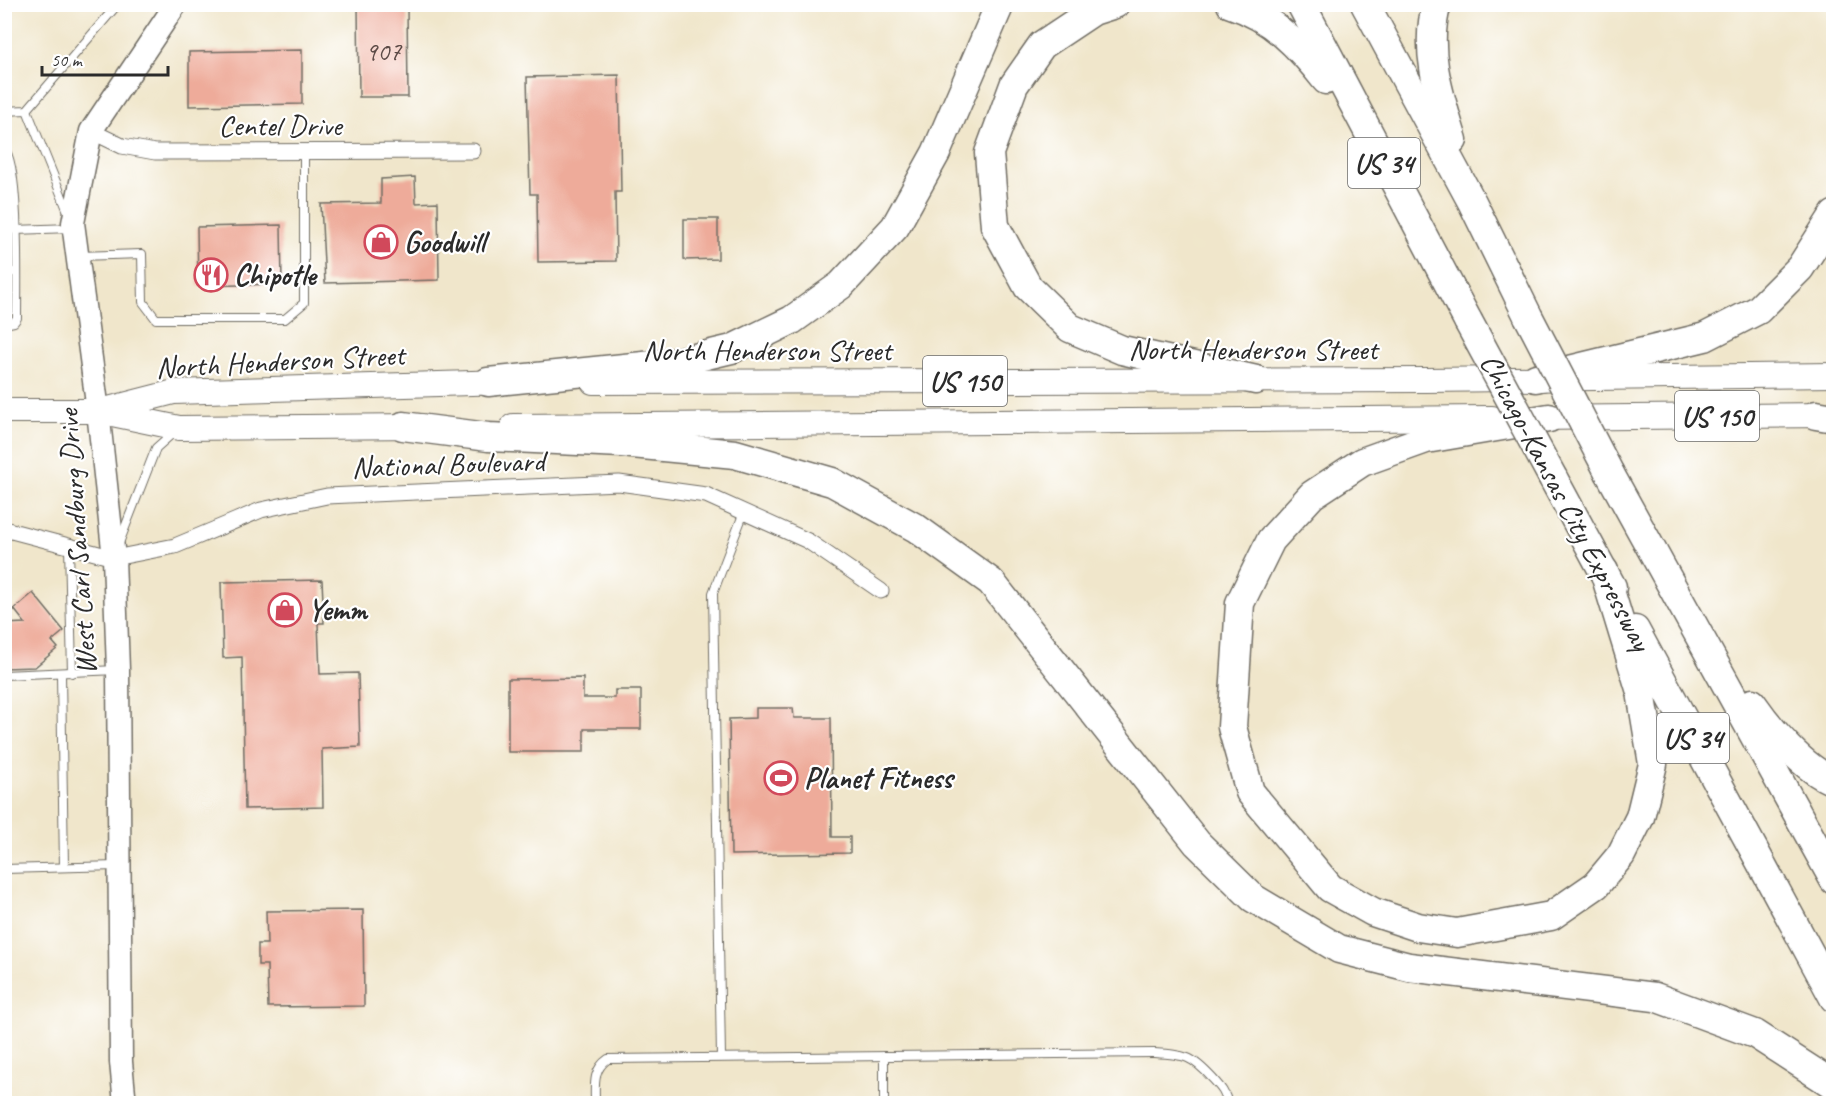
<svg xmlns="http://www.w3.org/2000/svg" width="1838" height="1108" font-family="Caveat,sans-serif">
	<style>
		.building { fill: #eeab9a }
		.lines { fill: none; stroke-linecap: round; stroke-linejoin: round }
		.lane-casing { stroke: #706c63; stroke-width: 10 }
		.street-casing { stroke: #706c63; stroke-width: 17 }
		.secondary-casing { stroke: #706c63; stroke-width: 25 }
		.primary-casing { stroke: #706c63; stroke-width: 26 }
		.highway-casing { stroke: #706c63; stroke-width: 31 }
		.lane { stroke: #fff; stroke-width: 8 }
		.street { stroke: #fff; stroke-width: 15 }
		.secondary { stroke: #fff; stroke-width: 22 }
		.primary { stroke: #fff; stroke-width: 24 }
		.highway { stroke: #fff; stroke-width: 28 }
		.highway-bridge-casing { stroke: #706c63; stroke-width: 31; stroke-linecap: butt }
		.highway-bridge { stroke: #fff; stroke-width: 28 }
		.labels { text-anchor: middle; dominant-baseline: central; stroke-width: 4.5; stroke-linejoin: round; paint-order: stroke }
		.number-label { font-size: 27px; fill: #5c4b47 }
		.shield { fill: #fff; stroke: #6b6b6b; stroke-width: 1.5 }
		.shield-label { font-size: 28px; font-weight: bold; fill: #2b2b2b }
		.street-label { font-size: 30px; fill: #2b2b2b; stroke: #fff }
		.poi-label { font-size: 30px; font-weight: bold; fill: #2b2b2b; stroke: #fff; text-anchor: start }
	</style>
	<rect width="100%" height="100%" fill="#fff"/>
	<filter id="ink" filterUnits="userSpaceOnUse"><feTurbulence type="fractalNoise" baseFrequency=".0167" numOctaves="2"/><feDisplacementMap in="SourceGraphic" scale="12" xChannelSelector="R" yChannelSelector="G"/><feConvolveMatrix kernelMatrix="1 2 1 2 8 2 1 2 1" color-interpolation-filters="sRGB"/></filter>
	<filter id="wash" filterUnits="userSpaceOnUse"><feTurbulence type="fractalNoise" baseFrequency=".008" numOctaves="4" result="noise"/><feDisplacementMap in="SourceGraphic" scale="24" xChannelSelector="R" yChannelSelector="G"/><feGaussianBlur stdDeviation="1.35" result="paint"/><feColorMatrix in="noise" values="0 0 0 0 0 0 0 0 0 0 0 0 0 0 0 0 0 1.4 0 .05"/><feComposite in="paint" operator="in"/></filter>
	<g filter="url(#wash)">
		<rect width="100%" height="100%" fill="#f0e6cb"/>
		<g id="blocks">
			<g class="building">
				<polygon points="358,4 407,4 408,97 359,97"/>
				<polygon points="302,50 302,104 189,106 189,52"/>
				<polygon points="619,75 621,192 615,192 616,261 538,262 537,194 530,194 527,77"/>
				<polygon points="415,177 416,203 438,202 439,280 325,283 321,204 381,203 381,179"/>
				<polygon points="684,219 718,219 718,259 684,260"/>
				<polygon points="281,225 282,284 198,286 197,227"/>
				<polygon points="322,580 324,623 318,623 320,674 358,673 360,747 322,749 323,807 245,809 242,657 223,658 221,582"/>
				<polygon points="33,593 64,631 52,641 58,648 35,667 4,668 4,624 25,623 14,609"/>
				<polygon points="583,678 583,698 615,698 615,690 641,690 641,729 584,729 584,752 508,752 508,679"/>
				<polygon points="756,708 793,708 794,718 831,718 832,837 850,837 850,853 731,855 729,719 756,718"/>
				<polygon points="363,910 364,1006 268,1007 267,965 258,965 258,944 267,944 266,911"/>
			</g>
		</g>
	</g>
	<g filter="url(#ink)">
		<use href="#blocks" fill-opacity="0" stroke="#706c63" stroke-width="1.5"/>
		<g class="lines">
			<g class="lane-casing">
				<g id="lane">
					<polyline points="27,110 69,214"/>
					<polyline points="4,111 27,110 118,4"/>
					<path d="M4,149C20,161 17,291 17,318L14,322L4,324"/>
					<polyline points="15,230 71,228"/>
					<polyline points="79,256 142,254 143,302 156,319 285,319 304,303 304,151"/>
					<polyline points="4,272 17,272"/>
					<polyline points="119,543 156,448 174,432"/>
					<polyline points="69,546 72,673"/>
					<polyline points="61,674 64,867"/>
					<polyline points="4,675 117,670"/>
					<polyline points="4,869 117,866"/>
					<polyline points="884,1056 884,1104"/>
					<polyline points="721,1057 713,593 744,512"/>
					<path d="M595,1104C595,1086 592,1070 608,1059L1153,1053C1186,1055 1191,1055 1213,1079C1221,1088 1225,1092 1228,1104"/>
				</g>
			</g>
			<g class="street-casing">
				<g id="street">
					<polyline points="91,131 122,146 155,152 473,151"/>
					<polyline points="4,529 114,558 175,546 261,510 327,496 619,483 706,495 808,541 881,591"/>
				</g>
			</g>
			<g class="secondary-casing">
				<polyline id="secondary" points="125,1104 121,1062 118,670 114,558 98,411 73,223 91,131 176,4"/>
			</g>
			<g class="primary-casing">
				<g id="primary">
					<polyline points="593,382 1426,380 1834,375"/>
					<polyline points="104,410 174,392 505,382"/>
					<polyline points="4,411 98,411 179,428 421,426"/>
					<polyline points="1530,418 1834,415"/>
					<polyline points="513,426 1492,418"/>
				</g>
			</g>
			<g class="highway-casing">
				<g id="highway">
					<polyline points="1115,4 1093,11 1042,45 1014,85 989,153 995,226 1028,287 1070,328 1122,350 1256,380"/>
					<path d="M1231,4C1272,17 1300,47 1326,80"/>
					<polyline points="1301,4 1468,321"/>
					<polyline points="1365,4 1472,202 1528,316"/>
					<path d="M1437,4C1423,48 1440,98 1453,140"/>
					<polyline points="1536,378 1705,337 1758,310 1800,268 1834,215"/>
					<polyline points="488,382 673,363 732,349 792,320 841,285 895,227 936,153 1000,4"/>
					<polyline points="1816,415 1834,418"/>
					<polyline points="1549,418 1426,439 1362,462 1312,495 1271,540 1240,603 1232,727 1250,792 1330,888 1373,912 1418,927 1457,933 1551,916 1596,885 1621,855 1640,817 1653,764 1641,692 1604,571"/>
					<polyline points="403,426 488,437 622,443 735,454 832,482 916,528 991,582 1197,843 1253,898 1339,949 1409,967 1655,997 1755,1034 1834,1085"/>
					<polyline points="1610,474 1834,880"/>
					<polyline points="1553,478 1612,587"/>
					<polyline points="1635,630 1834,998"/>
					<path d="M1752,703C1770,729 1804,770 1834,781"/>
				</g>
			</g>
			<use href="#lane" class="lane"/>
			<use href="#street" class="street"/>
			<use href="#secondary" class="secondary"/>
			<use href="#primary" class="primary"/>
			<use href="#highway" class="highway"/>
			<g class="highway-bridge-casing">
				<g id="highway-bridge">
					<polyline points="1528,316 1610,474"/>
					<polyline points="1468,321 1553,478"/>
				</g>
			</g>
			<use href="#highway-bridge" class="highway-bridge"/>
		</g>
	</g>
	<defs>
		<g id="shop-ring" transform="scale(1.725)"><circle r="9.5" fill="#fff" stroke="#d1495b" stroke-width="1.5"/><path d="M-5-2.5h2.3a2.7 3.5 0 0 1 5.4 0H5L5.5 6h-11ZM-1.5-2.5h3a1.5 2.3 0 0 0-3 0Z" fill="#d1495b"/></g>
		<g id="restaurant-ring" transform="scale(1.725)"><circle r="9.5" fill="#fff" stroke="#d1495b" stroke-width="1.5"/><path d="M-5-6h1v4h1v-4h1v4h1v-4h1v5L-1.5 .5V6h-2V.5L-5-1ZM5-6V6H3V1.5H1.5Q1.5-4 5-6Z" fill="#d1495b"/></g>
		<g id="stadium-ring" transform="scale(1.725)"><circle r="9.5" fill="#fff" stroke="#d1495b" stroke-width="1.5"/><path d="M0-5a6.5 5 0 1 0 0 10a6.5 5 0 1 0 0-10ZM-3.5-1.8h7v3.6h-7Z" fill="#d1495b"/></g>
	</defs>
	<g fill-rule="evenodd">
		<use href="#shop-ring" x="381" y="242"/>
		<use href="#restaurant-ring" x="211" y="275"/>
		<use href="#shop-ring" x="285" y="610"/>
		<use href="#stadium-ring" x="781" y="778"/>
	</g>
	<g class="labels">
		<g class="number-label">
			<text x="383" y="51">907</text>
		</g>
		<g class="shield">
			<rect x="1348" y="138" width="72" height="50" rx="4.5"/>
			<rect x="923" y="356" width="84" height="50" rx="4.5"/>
			<rect x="1675" y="391" width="84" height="50" rx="4.5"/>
			<rect x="1657" y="713" width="72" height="50" rx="4.5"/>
		</g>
		<g class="shield-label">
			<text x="1384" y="163">US 34</text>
			<text x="965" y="381">US 150</text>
			<text x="1717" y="416">US 150</text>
			<text x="1693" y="738">US 34</text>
		</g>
		<g class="street-label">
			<text x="280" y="125">Centel Drive</text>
			<text x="1253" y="349">North Henderson Street</text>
			<text x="767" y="350">North Henderson Street</text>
			<text transform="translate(280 361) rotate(-3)">North Henderson Street</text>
			<text transform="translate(448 464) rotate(-2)">National Boulevard</text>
			<text transform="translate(1566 502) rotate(62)">Chicago-Kansas City Expressway</text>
			<text transform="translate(77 542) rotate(-94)">West Carl Sandburg Drive</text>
		</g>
		<g class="poi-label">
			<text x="404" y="242">Goodwill</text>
			<text x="234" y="275">Chipotle</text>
			<text x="308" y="610">Yemm</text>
			<text x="804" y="778">Planet Fitness</text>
		</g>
	</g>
	<rect width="1838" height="1108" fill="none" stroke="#fff" stroke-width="24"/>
	<path d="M42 66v9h126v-9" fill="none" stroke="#2b2b2b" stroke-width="3"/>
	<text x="51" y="66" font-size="18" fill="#2b2b2b" stroke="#ffffff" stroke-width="4.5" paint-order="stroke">50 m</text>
</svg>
